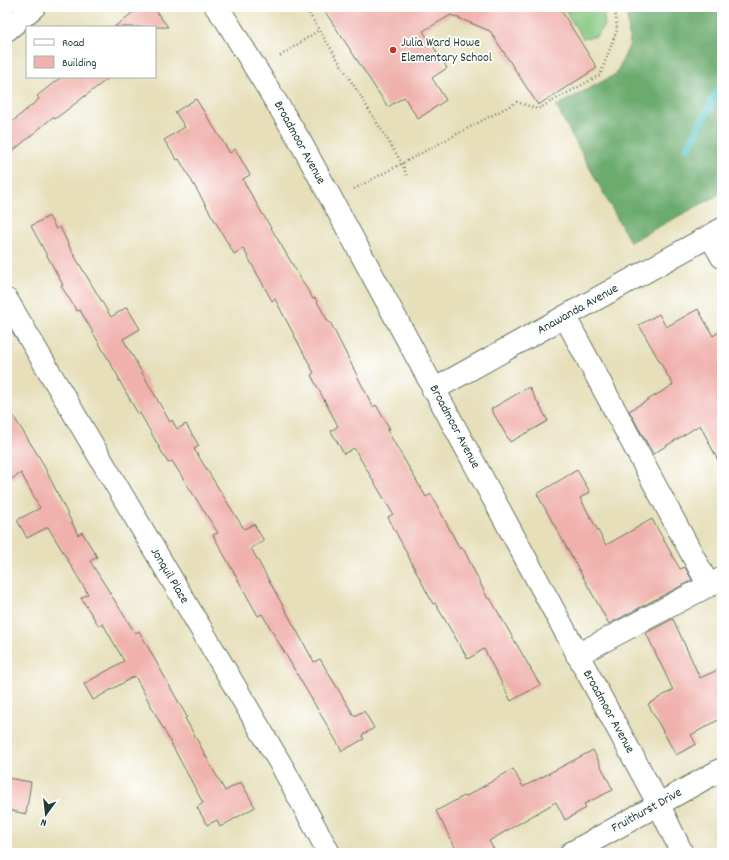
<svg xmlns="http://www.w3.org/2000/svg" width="729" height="860" font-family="Dekko,sans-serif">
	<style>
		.green { fill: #85c67f; stroke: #52825a }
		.forest { fill: #6cab6e; stroke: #467451 }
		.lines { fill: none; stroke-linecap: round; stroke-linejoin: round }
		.stream { stroke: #56c4cb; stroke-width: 8 }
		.building { fill: #f0b1ac }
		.minor-casing { stroke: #657663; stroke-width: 24 }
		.path { stroke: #657663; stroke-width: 2.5; stroke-dasharray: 1 3; stroke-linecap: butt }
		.minor { stroke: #fff; stroke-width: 22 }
		.poi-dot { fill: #c8321e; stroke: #fff; stroke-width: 1.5 }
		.labels { text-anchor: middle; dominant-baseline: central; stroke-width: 3.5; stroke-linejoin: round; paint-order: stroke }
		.poi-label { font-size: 13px; fill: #1f3d34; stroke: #fff; text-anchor: start }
		.street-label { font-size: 13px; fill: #1f3d34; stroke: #fff }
	</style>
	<rect width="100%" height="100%" fill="#fff"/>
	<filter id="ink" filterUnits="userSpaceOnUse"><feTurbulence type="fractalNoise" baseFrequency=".025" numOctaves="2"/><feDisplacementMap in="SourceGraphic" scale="8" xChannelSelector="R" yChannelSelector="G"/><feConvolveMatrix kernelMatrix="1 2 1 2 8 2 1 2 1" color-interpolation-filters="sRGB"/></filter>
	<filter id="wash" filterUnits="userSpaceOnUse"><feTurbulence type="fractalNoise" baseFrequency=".012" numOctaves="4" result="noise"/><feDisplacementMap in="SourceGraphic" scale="16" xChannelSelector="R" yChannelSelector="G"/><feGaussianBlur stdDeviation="0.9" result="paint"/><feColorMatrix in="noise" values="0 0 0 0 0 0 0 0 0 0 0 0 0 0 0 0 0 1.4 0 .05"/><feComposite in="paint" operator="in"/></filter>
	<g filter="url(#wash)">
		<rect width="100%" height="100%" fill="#e6dfba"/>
		<polygon class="green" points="563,7 600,7 603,11 605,24 597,36 583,39"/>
		<polygon class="forest" points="626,7 722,7 722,193 630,242 556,106 616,74 630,44"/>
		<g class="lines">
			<polyline class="stream" points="688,148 722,83"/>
		</g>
		<g id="blocks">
			<g class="building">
				<polygon points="140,7 153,7 168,27 114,27"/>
				<polygon points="322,7 559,7 597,68 538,105 490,31 451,15 423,31 447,68 432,78 446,100 418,119 404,97 388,107"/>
				<polygon points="61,77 110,77 55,119 53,117 7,156 7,126 39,99 37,96"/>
				<polygon points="196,99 230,153 235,149 250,175 243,179 245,184 313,299 315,298 329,323 330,322 373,407 376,405 390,429 387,430 426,497 431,494 460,549 463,548 488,599 490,598 540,685 511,701 484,649 468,659 435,603 433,604 388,517 393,514 354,448 344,454 331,431 338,426 311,375 314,373 275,299 272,301 243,248 234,254 179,159 177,160 164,140 185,127 175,112"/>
				<polygon points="49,216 56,229 60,227 71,250 111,317 127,307 140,329 123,339 170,422 172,420 177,429 186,424 199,446 194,449 244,529 254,524 264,541 251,548 314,662 320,659 354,716 364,711 374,728 362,735 364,739 342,751 262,614 258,616 213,535 218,533 172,461 168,463 140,413 138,414 118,378 119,378 80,310 77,311 61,286 63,285 31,226"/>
				<polygon points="698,309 713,336 722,330 722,468 700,425 653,454 629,411 673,385 639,325 659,314 666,327"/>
				<polygon points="529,387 548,421 510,442 491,409"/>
				<polygon points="7,406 41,460 78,535 82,532 97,557 90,561 135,633 139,631 187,717 185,718 225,791 241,782 255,807 220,827 217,820 207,825 197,807 203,803 135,676 93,700 84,684 124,661 103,624 99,626 81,598 88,594 48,527 27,538 17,520 40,508 21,473 7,482"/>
				<polygon points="577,470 590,492 580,498 606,545 652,519 680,569 685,567 692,580 609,624 537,494"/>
				<polygon points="673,619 700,678 722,668 722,718 691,735 696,744 676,755 648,704 673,690 646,633"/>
				<polygon points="593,750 613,790 584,804 586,808 565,820 556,802 489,841 496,853 458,853 436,811 464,796 465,797 513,769 523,787"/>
				<polygon points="7,778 31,782 26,814 7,810"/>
			</g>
		</g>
	</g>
	<g filter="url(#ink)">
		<use href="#blocks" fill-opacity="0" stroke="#657663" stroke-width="1"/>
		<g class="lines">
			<g class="minor-casing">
				<g id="minor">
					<polyline points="216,7 226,20 300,141 659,805 682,853"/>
					<polyline points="7,30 34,7"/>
					<polyline points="710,236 722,257"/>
					<polyline points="7,300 283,768 329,853"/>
					<polyline points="565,317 709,586"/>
					<polyline points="433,390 722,229"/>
					<polyline points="577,655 721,579"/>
					<polyline points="571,853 722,769"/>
				</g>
			</g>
			<g class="path">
				<polyline points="305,7 402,163 407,176"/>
				<polyline points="280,56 319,30"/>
				<polyline points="354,189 517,102 538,109 600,75 617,30 615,7"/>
			</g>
			<use href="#minor" class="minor"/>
		</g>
	</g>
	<circle class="poi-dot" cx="393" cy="50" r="4"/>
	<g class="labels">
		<g class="poi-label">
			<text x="401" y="43">Julia Ward Howe<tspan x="401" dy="15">Elementary School</tspan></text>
		</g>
		<g class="street-label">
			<text transform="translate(299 143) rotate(61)">Broadmoor Avenue</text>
			<text transform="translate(578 310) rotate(-29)">Anawanda Avenue</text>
			<text transform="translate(454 427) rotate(62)">Broadmoor Avenue</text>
			<text transform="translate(169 576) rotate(59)">Jonquil Place</text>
			<text transform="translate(608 712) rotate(61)">Broadmoor Avenue</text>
			<text transform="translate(647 811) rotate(-29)">Fruithurst Drive</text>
		</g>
	</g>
	<rect width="729" height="860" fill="none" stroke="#fff" stroke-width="24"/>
	<rect x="26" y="26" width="130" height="52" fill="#ffffff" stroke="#a5b1ae"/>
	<rect x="34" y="39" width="20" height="6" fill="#ffffff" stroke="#a5b1ae"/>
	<text x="62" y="46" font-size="12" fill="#1f3d34">Road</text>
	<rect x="34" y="56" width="20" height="12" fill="#f0b1ac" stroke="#a5b1ae"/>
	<text x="62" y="66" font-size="12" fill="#1f3d34">Building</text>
	<g transform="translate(46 814) rotate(195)" stroke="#ffffff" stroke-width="3" paint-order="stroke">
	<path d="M0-3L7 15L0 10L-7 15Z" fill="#1f3d34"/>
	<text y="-6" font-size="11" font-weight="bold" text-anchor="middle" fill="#1f3d34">N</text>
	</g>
</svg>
